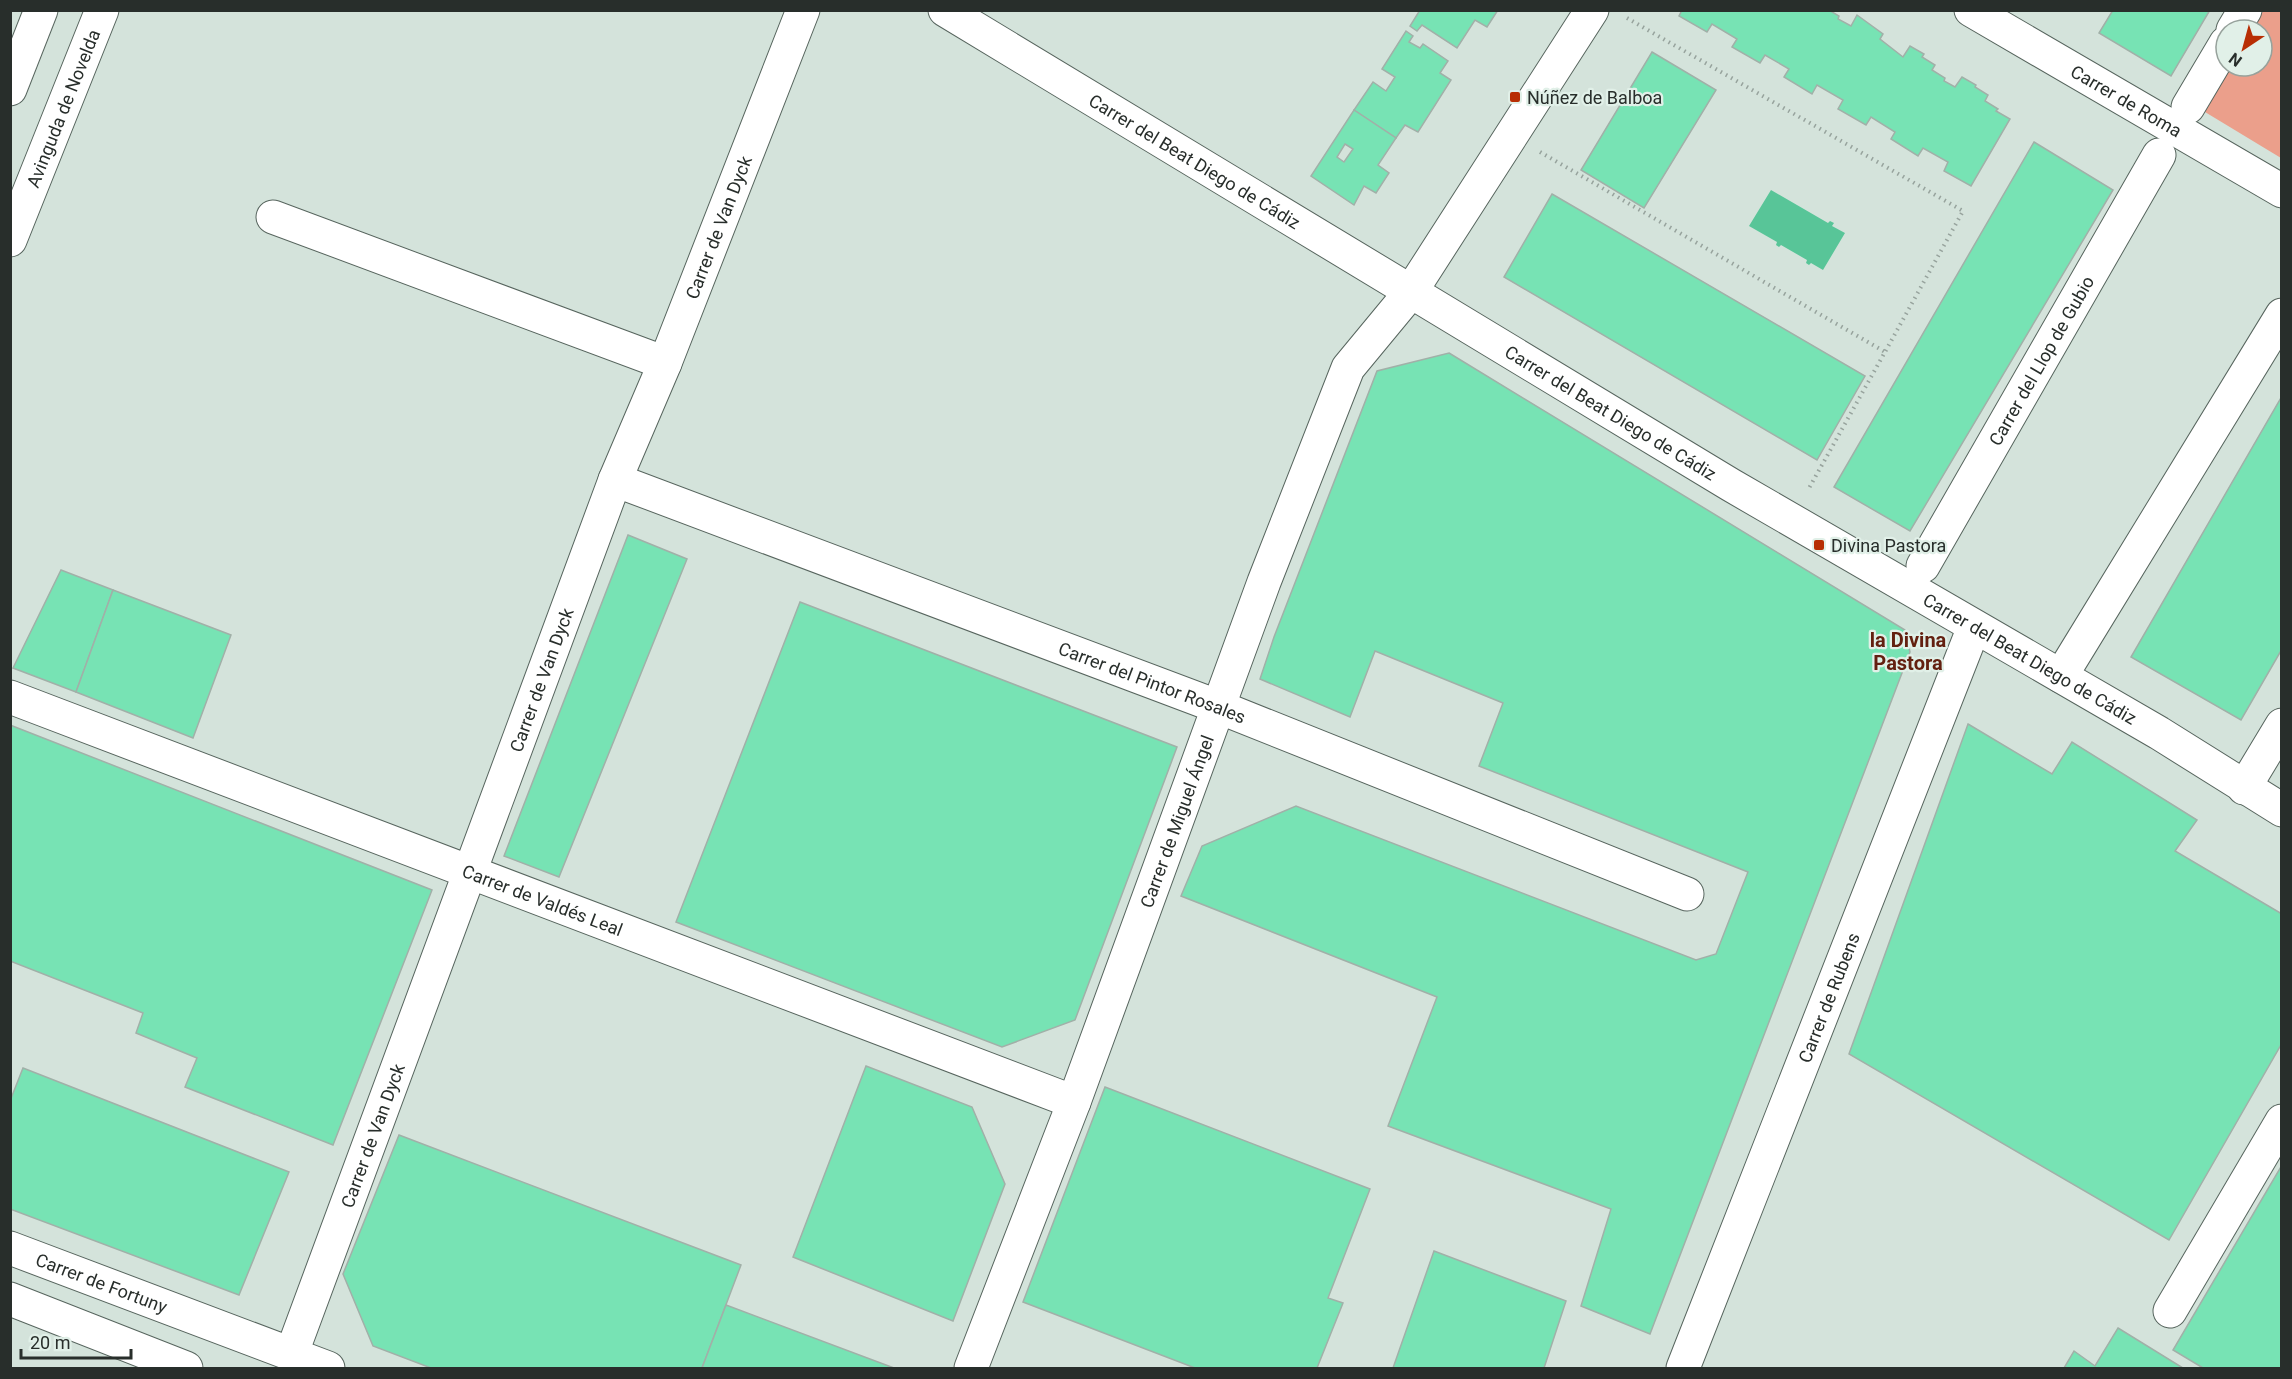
<svg xmlns="http://www.w3.org/2000/svg" width="2292" height="1379" font-family="Roboto,sans-serif">
	<style>
		.green { fill: #eb9f8b }
		.water { fill: #58c598 }
		.building { fill: #77e3b4; stroke: #a1b0a8; stroke-width: 1.5; fill-rule: evenodd }
		.lines { fill: none; stroke-linecap: round; stroke-linejoin: round }
		.street-casing { stroke: #57655e; stroke-width: 35 }
		.secondary-casing { stroke: #57655e; stroke-width: 35 }
		.path { stroke: #97a39d; stroke-width: 4; stroke-dasharray: 1.5 4.5; stroke-linecap: butt }
		.street { stroke: #fff; stroke-width: 33 }
		.secondary { stroke: #fff; stroke-width: 33 }
		.poi-dot { fill: #b82e04; stroke: #e1f0e8; stroke-width: 2 }
		.labels { text-anchor: middle; dominant-baseline: central; stroke-width: 4.5; stroke-linejoin: round; paint-order: stroke }
		.poi-label { font-size: 18px; fill: #282e2b; stroke: #e1f0e8; text-anchor: start }
		.street-label { font-size: 18px; fill: #282e2b; stroke: #e1f0e8 }
		.neighbourhood-label { font-size: 20px; font-weight: bold; fill: #632010; stroke: #e1f0e8 }
	</style>
	<rect width="100%" height="100%" fill="#d4e3db"/>
	<polygon class="green" points="2263,11 2281,11 2281,158 2205,112 2231,66 2262,66 2262,30 2252,30"/>
	<polygon class="water" points="1771,190 1828,223 1830,221 1834,223 1832,226 1845,233 1823,270 1811,263 1809,265 1806,263 1807,260 1781,245 1779,247 1776,245 1777,242 1749,226"/>
	<g class="building">
		<polygon points="1420,10 1498,10 1487,27 1475,20 1457,48 1422,25 1417,31 1410,26"/>
		<polygon points="1682,10 1829,10 1839,16 1838,19 1851,26 1857,15 1883,34 1880,39 1903,57 1910,46 1924,54 1922,57 1935,65 1932,70 1945,78 1944,81 1955,87 1962,77 1976,85 1975,87 1988,95 1985,101 1998,109 1996,111 2010,119 1971,186 1944,171 1948,162 1923,148 1918,156 1891,139 1895,132 1871,117 1866,125 1838,109 1843,100 1817,85 1812,94 1784,77 1789,69 1765,55 1760,63 1732,47 1737,39 1712,24 1707,32 1679,16"/>
		<polygon points="2113,10 2210,10 2171,76 2099,33"/>
		<polygon points="1406,31 1413,36 1409,42 1420,48 1423,44 1448,61 1440,73 1451,80 1418,132 1405,125 1396,138 1354,110 1373,82 1386,91 1395,77 1382,69"/>
		<polygon points="1652,52 1716,90 1644,208 1581,170"/>
		<path d="M1354,110L1396,138L1378,165L1389,173L1376,193L1364,186L1354,205L1311,176ZM1345,144L1353,149L1344,162L1337,157Z"/>
		<polygon points="2034,142 2113,190 1910,531 1834,487"/>
		<polygon points="1552,194 1865,376 1817,460 1504,277"/>
		<polygon points="1449,353 1905,630 1910,652 1650,1334 1581,1306 1611,1209 1388,1126 1437,997 1181,896 1202,846 1296,806 1696,960 1716,954 1748,872 1479,766 1503,703 1375,651 1350,717 1260,679 1274,637 1377,371"/>
		<polygon points="2282,396 2282,649 2241,720 2131,657"/>
		<polygon points="628,535 687,559 559,877 504,856"/>
		<polygon points="61,570 113,590 76,692 13,668"/>
		<polygon points="113,590 231,635 193,738 76,692"/>
		<polygon points="800,602 1177,747 1075,1020 1002,1047 676,922"/>
		<polygon points="1968,724 2052,774 2072,742 2197,820 2175,851 2282,914 2282,1043 2169,1240 1849,1054"/>
		<polygon points="10,725 432,890 333,1145 185,1087 197,1058 136,1033 143,1013 10,961"/>
		<polygon points="866,1066 972,1107 1005,1184 953,1321 793,1257"/>
		<polygon points="23,1068 289,1172 239,1295 10,1209 10,1101"/>
		<polygon points="1105,1087 1370,1189 1328,1298 1343,1303 1317,1368 1195,1368 1023,1302"/>
		<polygon points="399,1135 741,1265 702,1368 431,1368 373,1346 343,1274"/>
		<polygon points="2282,1165 2282,1368 2203,1368 2173,1350"/>
		<polygon points="1434,1251 1566,1301 1544,1368 1393,1368"/>
		<polygon points="726,1305 894,1368 702,1368"/>
		<polygon points="2118,1328 2183,1368 2064,1368 2074,1351 2095,1366"/>
	</g>
	<g class="lines">
		<g class="street-casing">
			<g id="street">
				<path id="s1" d="M1971,10L2282,191"/>
				<polyline points="2233,30 2245,10"/>
				<polyline points="2188,107 2226,43"/>
				<polyline points="273,217 665,363"/>
				<path id="s2" d="M615,480L1219,707L1687,894"/>
				<path id="s3" d="M1923,566L2159,155"/>
				<polyline points="2061,676 2282,315"/>
				<path id="s4" d="M10,697L1074,1102"/>
				<polyline points="2244,788 2282,725"/>
				<polyline points="2170,1311 2282,1121"/>
				<path id="s5" d="M291,1355L615,480L665,363L803,10"/>
				<path id="s6" d="M971,1368L1074,1102L1264,582L1348,368L1410,293L1592,10"/>
			</g>
		</g>
		<g class="secondary-casing">
			<g id="secondary">
				<path id="s7" d="M945,10L1731,485L2159,733L2282,810"/>
				<polyline points="10,89 41,10"/>
				<path id="s8" d="M10,240L102,10"/>
				<path id="s9" d="M10,1248L328,1368"/>
				<polyline points="10,1299 186,1368"/>
				<path id="s10" d="M1683,1368L1974,627"/>
			</g>
		</g>
		<g class="path">
			<polyline points="1627,18 1963,211 1885,352"/>
			<polyline points="1540,152 1885,352 1808,490"/>
		</g>
		<use href="#street" class="street"/>
		<use href="#secondary" class="secondary"/>
	</g>
	<g class="poi-dot">
		<rect x="1509" y="91" width="12" height="12" rx="3"/>
		<rect x="1813" y="539" width="12" height="12" rx="3"/>
	</g>
	<g class="labels">
		<g class="poi-label">
			<text x="1527" y="97">Núñez de Balboa</text>
			<text x="1831" y="545">Divina Pastora</text>
		</g>
		<g class="street-label">
			<text stroke="none"><textPath href="#s1" startOffset="180">Carrer de Roma</textPath></text>
			<text stroke="none"><textPath href="#s8" startOffset="142">Avinguda de Novelda</textPath></text>
			<text stroke="none"><textPath href="#s7" startOffset="292">Carrer del Beat Diego de Cádiz</textPath></text>
			<text stroke="none"><textPath href="#s5" startOffset="1206">Carrer de Van Dyck</textPath></text>
			<text stroke="none"><textPath href="#s3" startOffset="237">Carrer del Llop de Gubio</textPath></text>
			<text stroke="none"><textPath href="#s7" startOffset="778">Carrer del Beat Diego de Cádiz</textPath></text>
			<text stroke="none"><textPath href="#s7" startOffset="1264">Carrer del Beat Diego de Cádiz</textPath></text>
			<text stroke="none"><textPath href="#s5" startOffset="720">Carrer de Van Dyck</textPath></text>
			<text stroke="none"><textPath href="#s2" startOffset="574">Carrer del Pintor Rosales</textPath></text>
			<text stroke="none"><textPath href="#s6" startOffset="584">Carrer de Miguel Ángel</textPath></text>
			<text stroke="none"><textPath href="#s4" startOffset="570">Carrer de Valdés Leal</textPath></text>
			<text stroke="none"><textPath href="#s10" startOffset="398">Carrer de Rubens</textPath></text>
			<text stroke="none"><textPath href="#s5" startOffset="234">Carrer de Van Dyck</textPath></text>
			<text stroke="none"><textPath href="#s9" startOffset="98">Carrer de Fortuny</textPath></text>
		</g>
		<g class="neighbourhood-label">
			<text x="1908" y="640">la Divina<tspan x="1908" dy="23">Pastora</tspan></text>
		</g>
	</g>
	<rect width="2292" height="1379" fill="none" stroke="#282e2b" stroke-width="24"/>
	<g transform="translate(2244 48) rotate(216)"><circle r="28" fill="#e1f0e8" stroke="#97a29c" stroke-width="1.5"/>
	<path d="M0-4.5L10 22L0 15L-10 22Z" fill="#b82e04"/>
	<text y="-9" font-size="16" font-weight="bold" text-anchor="middle" fill="#282e2b">N</text>
	</g>
	<path d="M21 1349v9h110v-9" fill="none" stroke="#282e2b" stroke-width="3"/>
	<text x="30" y="1349" font-size="18" fill="#282e2b" stroke="#e1f0e8" stroke-width="4.5" paint-order="stroke">20 m</text>
</svg>
